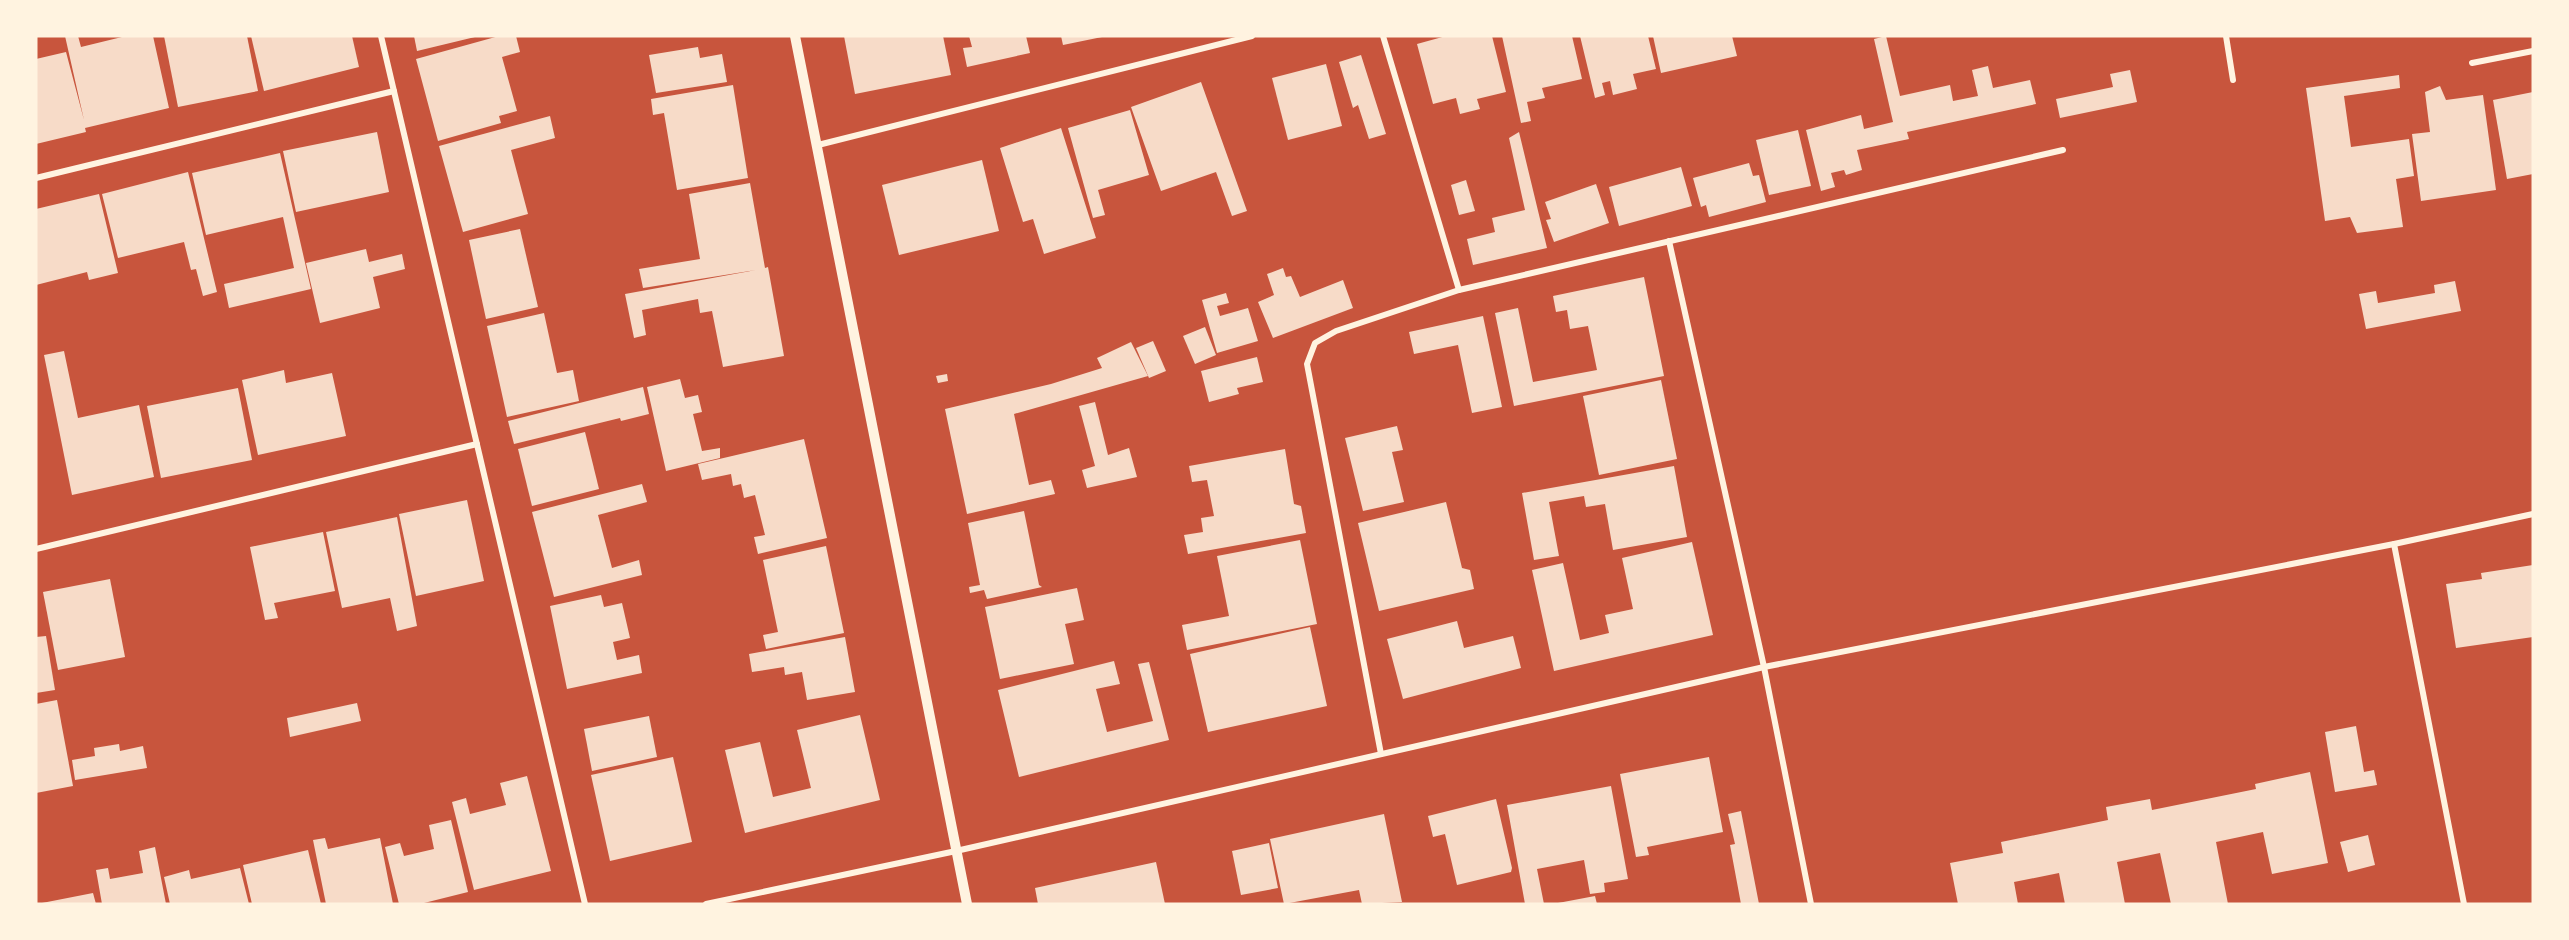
<svg xmlns="http://www.w3.org/2000/svg" width="2569" height="940" font-family="Figtree,sans-serif">
	<style>
		.building { fill: #f7dbc8 }
		.lines { fill: none; stroke-linecap: round; stroke-linejoin: round }
		.minor { stroke: #fff3e0; stroke-width: 6 }
		.tertiary { stroke: #fff3e0; stroke-width: 10 }
	</style>
	<rect width="100%" height="100%" fill="#c8553d"/>
	<g class="building">
		<polygon points="65,36 78,36 81,47 126,36 153,36 169,108 85,128 86,132 36,144 36,59 66,52 84,120"/>
		<polygon points="164,36 247,36 258,91 178,107"/>
		<polygon points="251,36 352,36 359,67 264,91"/>
		<polygon points="414,36 475,36 475,37 417,51"/>
		<polygon points="499,36 516,36 520,52 502,57 517,111 499,116 501,123 438,141 416,59"/>
		<polygon points="844,36 943,36 951,75 855,94"/>
		<polygon points="969,36 1026,36 1030,53 967,67 963,48 972,47"/>
		<polygon points="1061,36 1102,36 1102,37 1063,45"/>
		<polygon points="1446,36 1492,36 1506,92 1477,99 1480,109 1460,114 1456,98 1433,104 1417,44"/>
		<polygon points="1502,36 1572,36 1582,79 1542,88 1545,98 1527,102 1531,121 1521,123"/>
		<polygon points="1580,36 1648,36 1656,69 1633,74 1637,89 1613,95 1610,81 1602,83 1605,95 1595,98"/>
		<polygon points="1653,36 1732,36 1737,56 1661,73"/>
		<polygon points="1886,36 1900,96 1950,85 1953,101 1978,96 1972,70 1988,66 1993,88 2030,80 2036,104 1907,132 1909,139 1857,150 1862,170 1846,175 1844,170 1831,173 1835,187 1821,191 1806,130 1861,115 1864,129 1893,122 1874,39"/>
		<polygon points="698,47 700,58 722,54 727,82 656,93 649,55"/>
		<polygon points="1361,55 1386,134 1369,139 1358,105 1353,108 1339,62"/>
		<polygon points="1326,64 1342,126 1288,140 1272,78"/>
		<polygon points="2130,70 2137,102 2060,118 2056,99 2113,87 2110,74"/>
		<polygon points="2399,75 2400,88 2344,96 2351,147 2409,139 2414,176 2396,179 2403,227 2357,233 2350,217 2325,221 2306,88"/>
		<polygon points="1201,82 1247,211 1232,216 1216,172 1161,191 1131,107"/>
		<polygon points="733,85 748,178 677,190 664,113 653,115 651,99"/>
		<polygon points="2440,86 2446,100 2483,95 2496,190 2421,201 2412,134 2430,132 2425,92"/>
		<polygon points="2533,92 2533,174 2507,179 2493,100"/>
		<polygon points="1130,110 1149,175 1098,190 1105,215 1093,218 1068,128"/>
		<polygon points="550,116 555,138 511,150 528,214 463,232 439,146"/>
		<polygon points="1061,128 1096,238 1044,254 1033,219 1023,222 1000,148"/>
		<polygon points="1798,130 1811,186 1769,195 1756,140"/>
		<polygon points="377,132 389,192 296,212 283,151"/>
		<polygon points="1519,132 1547,248 1473,265 1467,239 1495,232 1492,218 1525,210 1509,138"/>
		<polygon points="280,153 311,289 229,308 224,284 294,268 283,217 206,235 192,173"/>
		<polygon points="982,160 999,231 899,255 882,185"/>
		<polygon points="1749,163 1753,176 1759,175 1766,202 1709,217 1706,205 1701,207 1693,178"/>
		<polygon points="1681,167 1692,206 1619,226 1609,187"/>
		<polygon points="188,172 217,292 203,296 196,269 191,270 184,242 118,258 102,194"/>
		<polygon points="1466,180 1475,211 1459,215 1451,185"/>
		<polygon points="750,183 765,268 768,267 784,356 723,367 712,311 700,313 698,299 642,310 646,335 634,338 625,294 756,270 643,288 639,269 700,259 689,194"/>
		<polygon points="1596,184 1609,223 1554,242 1546,220 1551,219 1545,202"/>
		<polygon points="99,194 118,273 89,280 87,272 36,285 36,209"/>
		<polygon points="520,229 538,307 486,319 469,240"/>
		<polygon points="366,249 369,262 402,254 405,269 373,277 380,308 320,323 306,263"/>
		<polygon points="1283,268 1286,277 1291,276 1300,297 1343,280 1353,308 1273,338 1258,302 1274,295 1267,274"/>
		<polygon points="1644,277 1664,376 1514,406 1495,313 1518,308 1533,382 1597,370 1588,326 1570,329 1567,310 1556,312 1553,296"/>
		<polygon points="2455,281 2461,311 2366,329 2359,294 2376,291 2378,303 2435,293 2434,285"/>
		<polygon points="1226,293 1229,303 1217,306 1220,316 1248,308 1258,341 1217,353 1202,300"/>
		<polygon points="544,313 557,373 573,370 579,401 507,417 487,326"/>
		<polygon points="1483,316 1502,407 1472,413 1458,345 1414,354 1409,332"/>
		<polygon points="1205,327 1216,355 1195,364 1183,336"/>
		<polygon points="1153,341 1166,371 1149,378 1136,348"/>
		<polygon points="1131,342 1148,376 1014,414 1029,485 1051,480 1055,494 967,514 945,409 1051,384 1102,368 1097,358"/>
		<polygon points="64,351 78,418 139,405 154,477 72,495 44,355"/>
		<polygon points="1257,357 1263,382 1237,388 1239,394 1209,402 1201,371"/>
		<polygon points="284,370 286,383 332,373 346,436 258,455 242,380"/>
		<polygon points="947,374 948,381 938,383 936,376"/>
		<polygon points="680,379 685,398 698,395 702,412 693,414 702,451 720,448 720,458 666,471 647,387"/>
		<polygon points="1661,380 1677,459 1599,475 1583,396"/>
		<polygon points="643,387 649,414 621,421 620,418 514,444 508,421"/>
		<polygon points="238,388 252,460 161,478 147,406"/>
		<polygon points="1095,402 1108,455 1129,448 1137,477 1087,488 1082,470 1095,466 1079,406"/>
		<polygon points="1397,426 1403,450 1392,452 1404,502 1363,511 1345,438"/>
		<polygon points="585,432 599,489 532,506 518,449"/>
		<polygon points="804,439 827,538 758,554 754,537 765,535 755,495 744,498 741,484 733,486 731,474 702,480 698,464"/>
		<polygon points="1285,449 1294,504 1301,506 1306,533 1188,554 1184,535 1203,532 1201,518 1214,516 1207,480 1192,482 1189,466"/>
		<polygon points="1674,466 1687,537 1613,550 1605,504 1586,507 1584,496 1549,502 1559,556 1534,560 1522,493"/>
		<polygon points="642,484 647,502 598,515 612,568 639,560 642,575 554,597 532,512"/>
		<polygon points="467,500 484,581 416,596 399,514"/>
		<polygon points="1446,502 1462,568 1470,570 1474,589 1379,611 1358,523"/>
		<polygon points="1024,511 1039,585 1042,587 987,599 984,590 970,593 969,587 980,585 968,523"/>
		<polygon points="397,517 417,626 397,631 390,598 342,608 326,532"/>
		<polygon points="323,532 335,591 274,603 278,618 265,620 250,547"/>
		<polygon points="1300,540 1317,624 1187,650 1182,625 1229,616 1217,556"/>
		<polygon points="1692,542 1713,635 1554,671 1532,570 1563,563 1580,640 1609,633 1605,615 1633,609 1622,558"/>
		<polygon points="826,546 844,633 766,649 763,635 778,632 763,560"/>
		<polygon points="2533,565 2533,637 2456,648 2446,584 2482,579 2481,573"/>
		<polygon points="110,579 125,657 58,670 43,592"/>
		<polygon points="1077,588 1084,620 1065,624 1074,664 1000,679 985,607"/>
		<polygon points="601,595 604,607 622,603 630,638 613,642 617,660 639,655 642,673 567,689 550,606"/>
		<polygon points="1457,621 1464,648 1513,636 1521,668 1403,699 1387,639"/>
		<polygon points="1310,627 1327,706 1208,732 1190,654"/>
		<polygon points="46,636 55,690 36,693 36,637"/>
		<polygon points="845,637 855,692 807,700 802,672 785,675 784,667 752,672 749,654"/>
		<polygon points="1114,661 1120,684 1096,689 1107,732 1153,721 1138,664 1149,662 1169,740 1019,777 998,690"/>
		<polygon points="57,700 73,786 36,793 36,704"/>
		<polygon points="357,703 361,721 290,737 287,718"/>
		<polygon points="860,715 880,800 745,833 725,750 760,742 773,797 811,788 797,730"/>
		<polygon points="649,716 657,757 592,771 584,729"/>
		<polygon points="2356,726 2364,772 2374,770 2377,785 2335,792 2325,732"/>
		<polygon points="119,744 120,751 143,746 147,768 75,780 72,760 95,756 94,748"/>
		<polygon points="673,757 692,842 610,861 591,775"/>
		<polygon points="1709,757 1723,832 1647,847 1649,855 1636,857 1620,774"/>
		<polygon points="2310,772 2328,863 2272,874 2263,832 2216,842 2228,904 2171,904 2160,853 2117,862 2125,904 2065,904 2059,873 2014,882 2018,904 1958,904 1950,863 2003,853 2001,842 2108,820 2106,807 2150,799 2152,810 2256,789 2255,784"/>
		<polygon points="527,776 551,871 474,890 452,802 466,798 470,814 506,805 500,783"/>
		<polygon points="1611,786 1628,879 1604,883 1605,892 1590,894 1584,860 1537,869 1544,904 1525,904 1507,805"/>
		<polygon points="1496,799 1512,868 1511,872 1457,885 1445,834 1433,837 1428,816"/>
		<polygon points="1741,811 1759,904 1741,904 1730,845 1735,844 1728,814"/>
		<polygon points="1384,814 1402,902 1362,904 1359,890 1284,904 1270,839"/>
		<polygon points="451,820 468,892 420,904 399,904 385,847 400,843 404,856 434,849 429,825"/>
		<polygon points="2368,835 2375,865 2348,872 2340,842"/>
		<polygon points="325,838 328,849 380,838 393,904 326,904 313,840"/>
		<polygon points="1269,843 1278,888 1241,895 1232,851"/>
		<polygon points="155,847 166,904 102,904 96,870 108,868 110,879 143,873 139,851"/>
		<polygon points="308,850 321,904 252,904 243,865"/>
		<polygon points="1156,862 1165,904 1038,904 1035,888"/>
		<polygon points="240,868 249,904 170,904 164,877 189,870 191,879"/>
		<polygon points="93,893 96,904 42,904 42,903"/>
		<polygon points="1595,896 1597,904 1558,904 1558,903"/>
	</g>
	<g class="lines">
		<g class="minor">
			<polyline points="381,36 585,904"/>
			<polyline points="1383,36 1459,290"/>
			<polyline points="2226,36 2233,80"/>
			<polyline points="2472,63 2533,51"/>
			<polyline points="818,145 1252,36"/>
			<polyline points="36,178 394,91"/>
			<polyline points="1669,241 1764,667 1811,904"/>
			<polyline points="2394,544 2464,904"/>
			<polyline points="36,549 477,444"/>
			<polyline points="1381,754 1307,364 1315,343 1336,331 1459,290 2063,150"/>
			<polyline points="706,904 956,851 1764,667 2394,544 2533,514"/>
		</g>
		<polyline class="tertiary" points="795,36 967,904"/>
	</g>
	<rect width="2569" height="940" fill="none" stroke="#fff3e0" stroke-width="75"/>
</svg>
